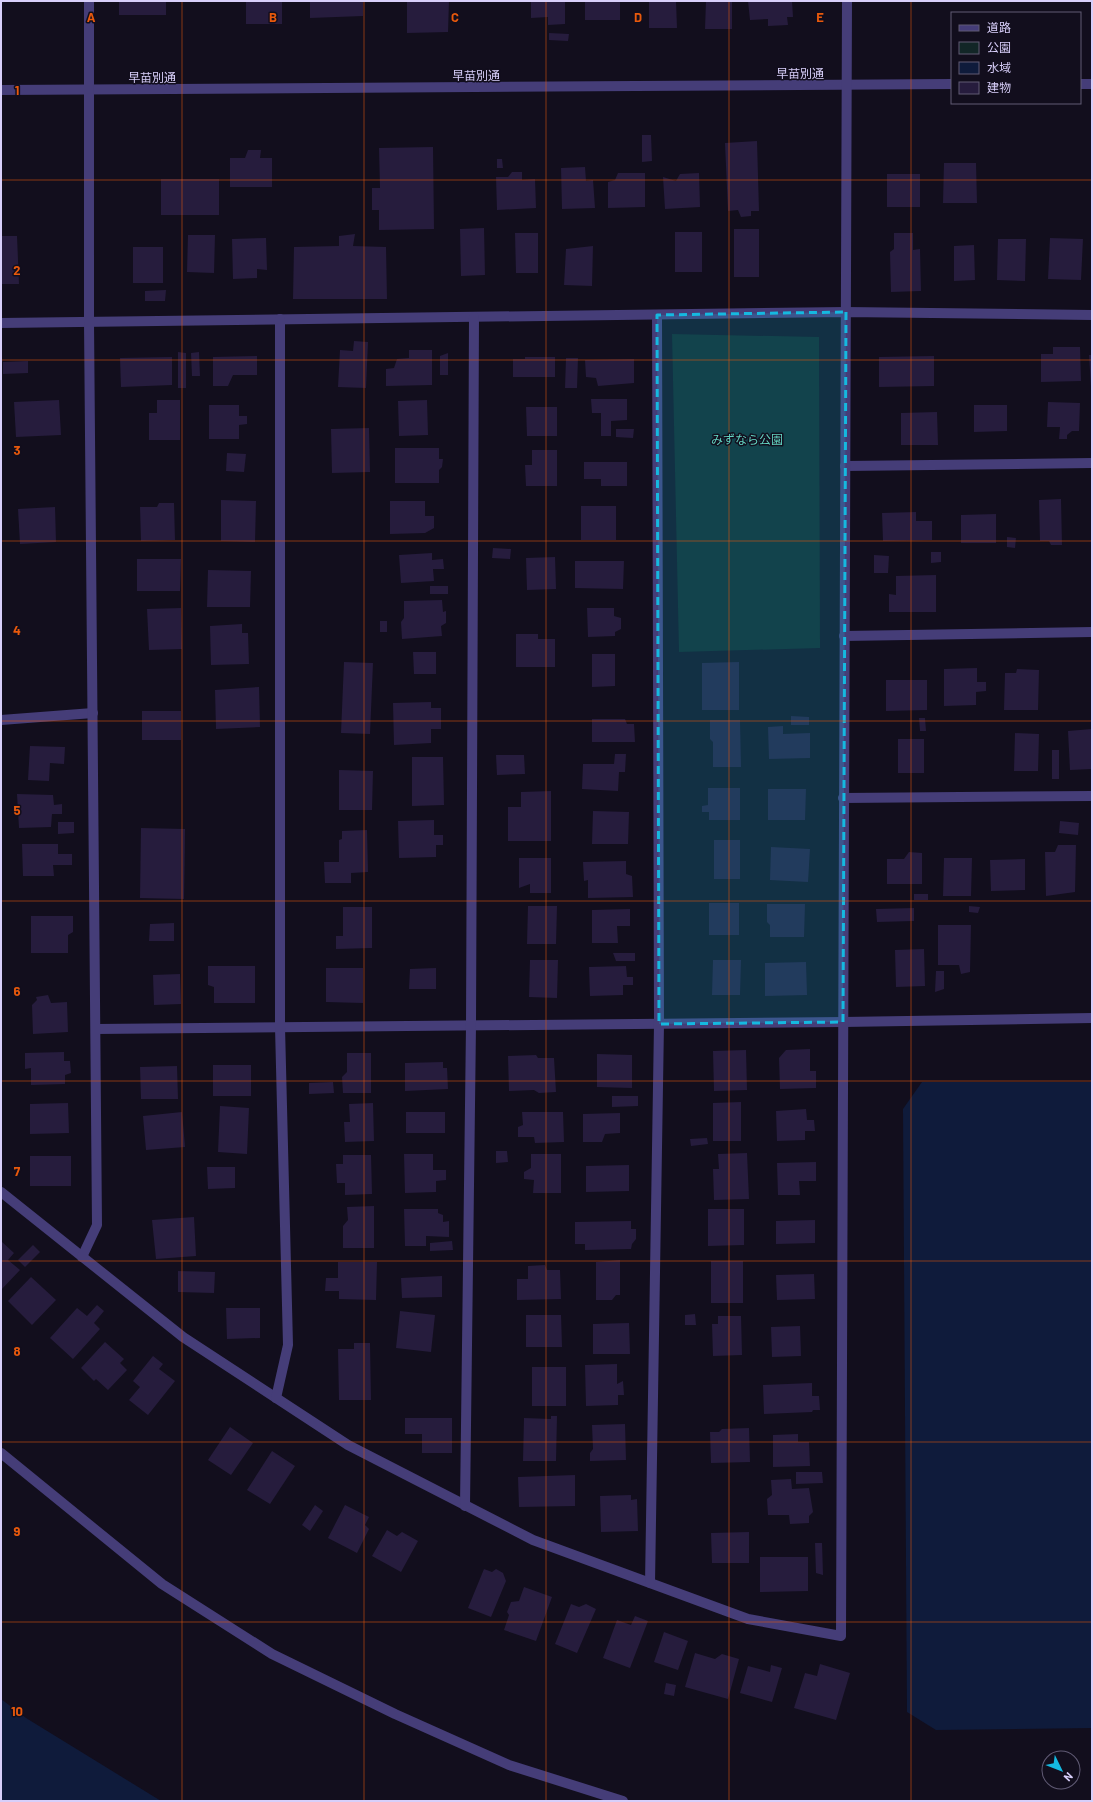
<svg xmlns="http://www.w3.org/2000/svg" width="1093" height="1802" font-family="Barlow,'Noto Sans JP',sans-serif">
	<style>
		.green { fill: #122627 }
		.water { fill: #0f1b3b }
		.building { fill: #261c3d }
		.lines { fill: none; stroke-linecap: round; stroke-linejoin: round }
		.minor { stroke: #453d78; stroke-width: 10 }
		.marked { fill: #15b9e0; fill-opacity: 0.2; stroke: #15b9e0; stroke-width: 3; stroke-dasharray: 8 5; stroke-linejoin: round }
		.grid { fill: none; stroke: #e8590c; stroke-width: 1; stroke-opacity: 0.55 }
		.labels { text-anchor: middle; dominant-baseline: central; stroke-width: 3; stroke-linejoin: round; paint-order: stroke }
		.street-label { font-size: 12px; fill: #d8cffa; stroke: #120e1d }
		.park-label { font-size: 12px; fill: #63d3c1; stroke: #120e1d }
		.grid-label { font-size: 13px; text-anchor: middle; font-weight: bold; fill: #e8590c; stroke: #120e1d; stroke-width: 3; stroke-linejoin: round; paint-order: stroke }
	</style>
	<rect width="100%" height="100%" fill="#120e1d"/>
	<polygon class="green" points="672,334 819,337 820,648 679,652"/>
	<g class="water">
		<polygon points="922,1082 1092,1082 1092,1728 936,1730 907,1712 903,1109"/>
		<polygon points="1,1699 26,1718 161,1801 1,1801"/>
	</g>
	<g class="building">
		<rect x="119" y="1" width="47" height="14"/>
		<rect x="246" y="1" width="36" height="23"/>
		<polygon points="310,1 363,1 363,16 310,18"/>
		<polygon points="407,1 449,1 448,32 407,33"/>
		<polygon points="531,1 565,1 565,24 548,25 548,17 531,18"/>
		<rect x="585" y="1" width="35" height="19"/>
		<polygon points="649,1 676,1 677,28 649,28"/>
		<polygon points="706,1 732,1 732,29 705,29"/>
		<polygon points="748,1 792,1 793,17 787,17 788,25 768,26 768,19 750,20"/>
		<polygon points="549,33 569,34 568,41 549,40"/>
		<polygon points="642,135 651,135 652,161 642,162"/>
		<polygon points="757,141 759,211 751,211 751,216 741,217 738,210 728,211 725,143"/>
		<polygon points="433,147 434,229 379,230 379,210 372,210 372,188 380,188 379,148"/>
		<polygon points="248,150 261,150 260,158 272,158 272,187 230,187 230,158 245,158"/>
		<polygon points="497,159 502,159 503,168 497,168"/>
		<polygon points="944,163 976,163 977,203 943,203"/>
		<polygon points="585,167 586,181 593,180 595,208 562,209 561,168"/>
		<polygon points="512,172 522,172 522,180 535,179 536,208 497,210 496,177 508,177"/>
		<polygon points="618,173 645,173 645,207 608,208 608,182 615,180"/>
		<polygon points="699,173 700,207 665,209 663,177 676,181 680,174"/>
		<rect x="887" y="174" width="33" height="33"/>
		<rect x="161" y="179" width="58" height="36"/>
		<polygon points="484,228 485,275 461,276 460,229"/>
		<rect x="734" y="229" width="25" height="48"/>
		<rect x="675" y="232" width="27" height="40"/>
		<polygon points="515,233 538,233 538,273 516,273"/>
		<polygon points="894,233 913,233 913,250 920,249 921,291 891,292 890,252 894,249"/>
		<polygon points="355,234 353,246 386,247 387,299 293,299 294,247 339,246 339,236"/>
		<polygon points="188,235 215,235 214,273 187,272"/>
		<polygon points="1,236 17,236 19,284 1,284"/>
		<polygon points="266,238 267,270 257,269 257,278 233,279 232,239"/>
		<polygon points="1050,238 1083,239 1081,280 1048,279"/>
		<polygon points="998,239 1026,239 1025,281 997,280"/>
		<polygon points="974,245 975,280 954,281 954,246"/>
		<polygon points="593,246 592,286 564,285 566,249"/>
		<rect x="133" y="247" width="30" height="36"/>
		<polygon points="166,290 165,301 145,301 145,291"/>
		<polygon points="354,341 368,342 366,388 338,387 340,350 353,351"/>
		<polygon points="1053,347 1080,347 1081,381 1041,382 1041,354 1053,354"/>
		<polygon points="409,350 432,350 432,385 386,386 386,369 394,368 397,359 409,358"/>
		<polygon points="178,352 186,353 186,388 178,388"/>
		<polygon points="199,352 200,376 192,376 191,353"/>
		<polygon points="448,353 448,375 440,375 440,356"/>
		<polygon points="1089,355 1092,355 1092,387 1091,387"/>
		<polygon points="257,356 257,375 233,375 228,386 213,386 213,357"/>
		<polygon points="934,356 934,386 879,387 879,357"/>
		<polygon points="172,357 172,385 121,387 120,358"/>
		<polygon points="525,357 555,357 555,377 513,377 513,359 525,359"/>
		<polygon points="566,358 578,358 577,388 565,388"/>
		<polygon points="634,359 634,383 598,386 596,378 586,377 585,360"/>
		<polygon points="28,361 28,373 3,374 3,362"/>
		<polygon points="591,399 627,399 627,420 611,421 611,436 601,436 601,413 592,413"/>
		<polygon points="59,400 61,435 16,437 14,402"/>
		<polygon points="157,400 180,400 180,440 149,440 149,413 157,413"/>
		<polygon points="427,400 428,435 399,436 398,401"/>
		<polygon points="1048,402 1080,403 1079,431 1072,431 1067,435 1067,439 1059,439 1060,427 1047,427"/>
		<polygon points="209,405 239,405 239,416 247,416 247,424 239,425 239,439 209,439"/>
		<polygon points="974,405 1007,405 1007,431 974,432"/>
		<polygon points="526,407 557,407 557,436 527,436"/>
		<polygon points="937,412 938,445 901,445 901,413"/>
		<polygon points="369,428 370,472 332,473 331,429"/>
		<polygon points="616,429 634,429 633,438 616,437"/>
		<polygon points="395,448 439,448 439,459 443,459 442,467 439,470 439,483 395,483"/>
		<polygon points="532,450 557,450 557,486 526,486 525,465 532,465"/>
		<polygon points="227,453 246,454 244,472 226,471"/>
		<polygon points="584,462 627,462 627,486 601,486 601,479 584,479"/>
		<polygon points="1061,499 1062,545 1051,545 1049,541 1040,541 1039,500"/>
		<polygon points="221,500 256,501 255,542 221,541"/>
		<polygon points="390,501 425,501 425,516 434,516 434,528 425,533 390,534"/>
		<polygon points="159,503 174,503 175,540 141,541 140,507 157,507"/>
		<rect x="581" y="506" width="35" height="34"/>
		<polygon points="55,507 56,542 20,544 18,509"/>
		<polygon points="916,512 916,521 932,521 932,540 883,541 882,513"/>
		<polygon points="996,514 996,543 961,543 961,515"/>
		<polygon points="1007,537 1016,538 1015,548 1007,547"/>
		<polygon points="493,548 511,549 510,559 492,558"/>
		<polygon points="931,552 941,552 941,562 931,563"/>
		<polygon points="432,553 432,560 443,559 444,569 433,569 434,581 401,583 399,555"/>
		<polygon points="874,555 889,556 888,573 874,573"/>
		<polygon points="555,557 556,589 527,590 526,558"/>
		<polygon points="137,559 181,559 180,591 137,591"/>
		<polygon points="575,561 624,561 623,589 575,588"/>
		<polygon points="208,570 251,571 250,607 207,607"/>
		<polygon points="936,575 936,612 889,612 889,594 896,595 896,576"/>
		<rect x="430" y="586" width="18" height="8"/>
		<polygon points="442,600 443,612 446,611 446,623 441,626 442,636 402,639 401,622 404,618 404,601"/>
		<polygon points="181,608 182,649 149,650 147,609"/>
		<polygon points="587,608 614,608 614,616 621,618 621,629 615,632 615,636 588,637"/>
		<rect x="380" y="621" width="7" height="11"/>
		<polygon points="242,624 242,633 248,633 249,664 211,665 210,626"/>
		<polygon points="516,634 538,634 538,639 555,639 555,667 516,667"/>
		<polygon points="413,652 436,652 436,674 414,674"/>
		<polygon points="592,654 615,654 615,686 592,687"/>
		<polygon points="344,662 373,663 370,734 341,733"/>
		<polygon points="739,662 739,710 702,710 702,663"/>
		<polygon points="977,668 977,682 986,682 986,691 976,692 976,705 944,706 944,669"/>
		<polygon points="1017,669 1039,670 1038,710 1004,710 1005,673 1016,673"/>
		<polygon points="886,680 927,680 927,710 886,711"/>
		<polygon points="259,687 260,727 216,729 215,690"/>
		<polygon points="431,702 431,708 441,708 441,729 431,729 431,743 394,745 393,703"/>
		<rect x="142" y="711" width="39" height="29"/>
		<polygon points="791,716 809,717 809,725 791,725"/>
		<polygon points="919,718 925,718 926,731 920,731"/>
		<polygon points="592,719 625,719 627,724 634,724 635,742 592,742"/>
		<polygon points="710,720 740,720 741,767 713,767 713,742 710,739"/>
		<polygon points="783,726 783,734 810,733 810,758 769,759 768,727"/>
		<polygon points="1092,729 1091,769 1070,770 1068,731"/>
		<polygon points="1015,733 1039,734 1038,771 1014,771"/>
		<rect x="898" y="739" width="26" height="34"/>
		<polygon points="30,746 65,747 64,764 50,763 49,781 28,780"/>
		<rect x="1052" y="750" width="7" height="29"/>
		<polygon points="615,754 626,754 625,772 619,772 618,791 582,789 583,764 614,764"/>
		<polygon points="496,755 524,755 525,774 497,775"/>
		<polygon points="412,757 443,757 444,805 412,806"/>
		<polygon points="339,770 373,771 372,810 339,810"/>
		<polygon points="708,788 740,788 740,820 709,820 709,812 702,812 702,806 708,805"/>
		<polygon points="768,789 806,789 805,820 768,820"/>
		<polygon points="551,791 551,841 508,841 508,807 521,807 521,792"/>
		<polygon points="17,794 53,795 54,805 62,804 62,814 52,814 51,827 19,828"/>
		<polygon points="593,811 629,812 628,844 592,844"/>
		<polygon points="434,820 434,835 443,835 443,845 436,845 436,857 399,858 398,821"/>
		<polygon points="1060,821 1079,823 1078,835 1059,833"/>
		<polygon points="58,822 74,822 74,833 58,834"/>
		<polygon points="141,828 185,829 184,899 140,898"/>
		<polygon points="367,830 368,872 351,873 351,883 325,883 324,862 339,862 339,840 342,839 342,831"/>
		<rect x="714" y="840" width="26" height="39"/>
		<polygon points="22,844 58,844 58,854 72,854 72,865 53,865 54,876 23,876"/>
		<polygon points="1058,845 1076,845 1075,892 1046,896 1045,852 1055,852"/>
		<polygon points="771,847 810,849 808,882 770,880"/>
		<polygon points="909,852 922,853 922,884 887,884 887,859 904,859"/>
		<polygon points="519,858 551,858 551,893 530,893 530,884 519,888"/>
		<polygon points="944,858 972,858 971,896 943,896"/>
		<polygon points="1025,859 1025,890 991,891 990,860"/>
		<polygon points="626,861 626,874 632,876 633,897 588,898 588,880 584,881 583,862"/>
		<rect x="914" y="894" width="14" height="6"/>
		<rect x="709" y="903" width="30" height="32"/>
		<polygon points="767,904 805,904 804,937 770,937 770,925 767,922"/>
		<polygon points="528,906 557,906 556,944 527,944"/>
		<polygon points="969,906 980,907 978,913 969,912"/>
		<polygon points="343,907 372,907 372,948 336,949 336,936 343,936"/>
		<polygon points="914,908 914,921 877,922 876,909"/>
		<polygon points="630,909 630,926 617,926 618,943 592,943 592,910"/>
		<polygon points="31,916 73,916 73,932 68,935 68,953 31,953"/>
		<polygon points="174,923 174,941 149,941 150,924"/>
		<polygon points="938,925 971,925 970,972 961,974 959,965 938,965"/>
		<polygon points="924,949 925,986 896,987 895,950"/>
		<polygon points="613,953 635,953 635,961 616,961"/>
		<polygon points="530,960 558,960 557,998 529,997"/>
		<polygon points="713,960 741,960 740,995 712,995"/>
		<polygon points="806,962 807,995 765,996 765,963"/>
		<polygon points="208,966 255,966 255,1003 214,1003 214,987 208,985"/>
		<polygon points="626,966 627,977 633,977 633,985 623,985 623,995 590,996 589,967"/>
		<polygon points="326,968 363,968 363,1003 326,1002"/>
		<polygon points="436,968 436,989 409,989 410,969"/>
		<polygon points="936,971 944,971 944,989 935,992"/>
		<polygon points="180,974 181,1004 154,1005 153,975"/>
		<polygon points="48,995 51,1003 67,1002 68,1032 33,1034 32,1005 37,1000 36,997"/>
		<polygon points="810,1049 810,1071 816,1071 816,1088 780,1089 779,1058 786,1050"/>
		<polygon points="746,1050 747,1090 714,1091 713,1051"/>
		<polygon points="64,1052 64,1061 70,1061 71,1073 65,1075 65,1084 31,1085 31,1068 25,1069 25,1053"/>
		<polygon points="347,1053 371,1053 371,1093 343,1093 342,1077 347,1072"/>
		<polygon points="597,1054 632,1055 632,1088 597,1087"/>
		<polygon points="536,1055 538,1058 554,1058 556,1092 539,1093 534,1090 509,1091 508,1056"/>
		<polygon points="443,1062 443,1068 447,1068 448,1089 405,1091 405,1063"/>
		<rect x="213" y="1065" width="38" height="31"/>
		<polygon points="177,1066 178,1099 141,1099 140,1067"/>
		<polygon points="333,1082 334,1093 309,1094 309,1083"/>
		<polygon points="612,1096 638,1096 638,1106 612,1107"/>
		<polygon points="741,1102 741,1141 713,1141 713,1103"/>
		<polygon points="68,1103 69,1133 30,1134 30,1104"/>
		<polygon points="373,1103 374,1141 345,1142 344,1122 350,1122 349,1104"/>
		<polygon points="220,1106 249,1108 247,1154 218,1152"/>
		<polygon points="806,1109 807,1120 814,1120 815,1131 805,1131 805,1140 777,1141 776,1111"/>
		<polygon points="182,1112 185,1147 146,1150 143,1116"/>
		<rect x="406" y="1112" width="39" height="21"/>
		<polygon points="522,1112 563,1112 564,1142 535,1143 534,1137 518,1137 518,1127 523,1125"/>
		<polygon points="620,1113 620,1133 605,1134 602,1142 583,1142 583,1114"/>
		<polygon points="707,1138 708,1144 691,1146 690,1139"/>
		<polygon points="496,1151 507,1151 508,1162 496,1163"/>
		<polygon points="747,1153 749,1199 714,1200 713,1169 719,1169 718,1154"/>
		<polygon points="404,1154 433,1154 433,1170 446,1170 446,1180 436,1181 436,1192 405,1193"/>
		<polygon points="531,1154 561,1154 561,1193 533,1193 534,1180 524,1179 524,1172 531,1168"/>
		<polygon points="343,1155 371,1155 372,1194 345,1195 345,1183 337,1183 336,1164 343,1164"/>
		<rect x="30" y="1156" width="41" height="30"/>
		<polygon points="816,1162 816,1181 799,1181 800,1195 778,1195 777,1163"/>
		<polygon points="629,1165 629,1191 586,1192 586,1166"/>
		<polygon points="207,1167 235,1167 235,1188 208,1189"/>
		<polygon points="374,1206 374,1248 343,1248 343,1226 348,1220 347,1207"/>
		<polygon points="404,1209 438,1209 438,1213 443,1215 443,1222 449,1221 449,1237 426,1236 426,1246 405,1246"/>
		<polygon points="708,1209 744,1209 744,1245 708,1246"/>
		<polygon points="194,1217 196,1256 156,1259 152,1220"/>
		<polygon points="815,1220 815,1243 776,1244 776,1221"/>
		<polygon points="631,1221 631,1229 636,1229 636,1239 632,1244 631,1249 585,1250 585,1244 575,1244 575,1222"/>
		<polygon points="1,1241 14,1253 8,1260 20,1270 1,1290"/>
		<polygon points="452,1241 453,1250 430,1251 430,1243"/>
		<polygon points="33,1245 40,1252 25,1267 18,1260"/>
		<polygon points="620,1260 620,1295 616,1295 612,1300 596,1300 596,1262"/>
		<rect x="711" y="1261" width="32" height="42"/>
		<polygon points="338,1262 377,1262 376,1300 339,1299 339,1291 325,1291 326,1278 338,1278"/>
		<polygon points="545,1265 547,1270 560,1270 561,1299 517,1300 517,1279 528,1279 528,1266"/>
		<polygon points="178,1271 215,1272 214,1293 178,1292"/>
		<polygon points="814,1274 815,1299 777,1300 776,1275"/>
		<polygon points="442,1276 442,1297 402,1298 401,1278"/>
		<polygon points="31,1277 56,1300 32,1325 8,1301"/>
		<polygon points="97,1305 104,1311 94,1323 100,1329 73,1359 50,1338 77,1308 87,1316"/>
		<polygon points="226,1308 260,1308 260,1338 227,1339"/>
		<polygon points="400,1311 435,1315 431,1352 396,1348"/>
		<polygon points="695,1314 696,1325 685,1325 685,1315"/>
		<polygon points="526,1315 561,1315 562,1347 526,1347"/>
		<polygon points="718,1316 741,1316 742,1355 713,1356 712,1324 718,1324"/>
		<polygon points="629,1323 630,1354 593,1354 593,1324"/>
		<polygon points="800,1326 801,1356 772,1357 771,1327"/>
		<polygon points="105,1342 124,1359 120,1363 127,1370 108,1390 96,1379 94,1381 81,1368"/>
		<polygon points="354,1343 370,1343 371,1400 339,1400 338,1349 354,1349"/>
		<polygon points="153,1356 163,1364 159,1369 175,1381 148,1415 129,1400 140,1387 133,1381"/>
		<polygon points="617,1364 617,1384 623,1381 624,1395 618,1395 618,1405 586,1406 585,1365"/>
		<rect x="532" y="1367" width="34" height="39"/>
		<polygon points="812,1383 812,1396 819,1396 820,1410 813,1410 812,1412 764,1414 763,1385"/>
		<polygon points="551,1416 557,1416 556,1461 523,1461 524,1418 551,1419"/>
		<polygon points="405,1418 452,1418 452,1453 422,1453 422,1434 405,1434"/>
		<polygon points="625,1424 626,1460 590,1461 590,1453 593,1449 592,1425"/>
		<polygon points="230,1427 253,1443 231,1475 208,1460"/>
		<polygon points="749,1428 750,1462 711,1463 710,1432 719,1432 722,1429"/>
		<polygon points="798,1434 798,1442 809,1442 810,1466 773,1467 773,1435"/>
		<polygon points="272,1451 295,1466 270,1504 247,1490"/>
		<polygon points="796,1472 822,1472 823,1483 796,1484"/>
		<polygon points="575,1475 575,1506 519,1507 518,1477"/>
		<polygon points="791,1479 792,1489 809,1488 813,1512 809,1516 809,1523 790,1524 789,1515 768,1515 767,1499 772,1495 771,1480"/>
		<polygon points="631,1495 631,1500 637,1499 638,1531 601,1532 600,1496"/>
		<polygon points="315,1505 323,1511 310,1531 302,1525"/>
		<polygon points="345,1505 369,1517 365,1525 369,1529 357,1553 328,1538"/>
		<polygon points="387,1530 397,1536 402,1532 418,1541 401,1572 372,1556"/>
		<polygon points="749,1532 749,1563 712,1563 711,1533"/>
		<polygon points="815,1543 822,1543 823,1575 816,1573"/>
		<polygon points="760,1557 808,1557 808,1591 760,1592"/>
		<polygon points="484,1569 492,1572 496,1569 503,1573 506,1581 491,1617 468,1608"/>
		<polygon points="524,1587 552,1597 536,1641 504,1630 509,1615 507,1612 511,1602 519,1601"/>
		<polygon points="571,1604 579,1607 586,1604 596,1609 577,1653 555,1644"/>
		<polygon points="635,1616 648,1621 630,1668 603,1658 617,1620 631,1625"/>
		<polygon points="664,1632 688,1641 678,1670 654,1662"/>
		<polygon points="695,1653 715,1659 722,1654 739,1659 728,1699 685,1687"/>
		<polygon points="820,1664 850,1673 836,1720 794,1708 805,1673 817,1676"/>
		<polygon points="771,1665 782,1668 772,1702 740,1693 748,1666 770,1672"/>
		<polygon points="666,1683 676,1685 674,1696 664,1694"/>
	</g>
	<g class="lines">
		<g class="minor">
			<polyline points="1080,84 1092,84"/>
			<polyline points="1,90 952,84"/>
			<polyline points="1,323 846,312 1092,315"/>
			<polyline points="845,466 1092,463"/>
			<polyline points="844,636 1092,632"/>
			<polyline points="1,720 93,713"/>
			<polyline points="843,798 1092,796"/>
			<polyline points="96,1029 843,1022 1092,1018"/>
			<polyline points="1,1192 183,1337 348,1445 533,1540 748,1619 841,1636 847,1"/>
			<polyline points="82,1257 97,1225 89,322 89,1"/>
			<polyline points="276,1398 288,1345 280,1027 280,319"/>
			<polyline points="1,1453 162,1584 272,1654 395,1714 509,1765 623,1801"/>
			<polyline points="465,1506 471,1025 474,317"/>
			<polyline points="650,1583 659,1024 657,315"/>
		</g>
	</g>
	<path class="marked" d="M846,312L843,1022L659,1024L657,315Z"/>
	<path class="grid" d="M182,1V1801M364,1V1801M546,1V1801M729,1V1801M911,1V1801M1,180H1092M1,360H1092M1,541H1092M1,721H1092M1,901H1092M1,1081H1092M1,1261H1092M1,1442H1092M1,1622H1092"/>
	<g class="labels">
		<g class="street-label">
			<text x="800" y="73">早苗別通</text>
			<text x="476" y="75">早苗別通</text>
			<text x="152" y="77">早苗別通</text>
		</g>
		<g class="park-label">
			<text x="747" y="439">みずなら公園</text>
		</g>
	</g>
	<g class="grid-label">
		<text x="91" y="22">A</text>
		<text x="273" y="22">B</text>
		<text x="455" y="22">C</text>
		<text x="638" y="22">D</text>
		<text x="820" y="22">E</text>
		<text x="17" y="95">1</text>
		<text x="17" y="275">2</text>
		<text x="17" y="455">3</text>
		<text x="17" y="635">4</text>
		<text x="17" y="815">5</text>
		<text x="17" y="996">6</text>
		<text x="17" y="1176">7</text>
		<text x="17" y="1356">8</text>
		<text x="17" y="1536">9</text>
		<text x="17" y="1716">10</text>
	</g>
	<rect width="1093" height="1802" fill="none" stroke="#d8cffa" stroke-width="4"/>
	<rect x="951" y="12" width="130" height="92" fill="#120e1d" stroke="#615b75"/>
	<rect x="959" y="25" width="20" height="6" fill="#453d78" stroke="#615b75"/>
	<text x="987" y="32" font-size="12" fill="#d8cffa">道路</text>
	<rect x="959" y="42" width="20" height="12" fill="#122627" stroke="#615b75"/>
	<text x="987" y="52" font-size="12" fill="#d8cffa">公園</text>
	<rect x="959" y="62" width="20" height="12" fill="#0f1b3b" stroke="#615b75"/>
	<text x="987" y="72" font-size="12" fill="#d8cffa">水域</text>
	<rect x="959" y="82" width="20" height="12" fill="#261c3d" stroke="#615b75"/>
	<text x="987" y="92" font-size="12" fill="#d8cffa">建物</text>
	<g transform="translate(1061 1770) rotate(133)"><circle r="19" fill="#120e1d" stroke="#615b75"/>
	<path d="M0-3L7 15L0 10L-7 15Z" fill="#15b9e0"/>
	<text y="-6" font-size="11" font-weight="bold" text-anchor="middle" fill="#d8cffa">N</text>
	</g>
</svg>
